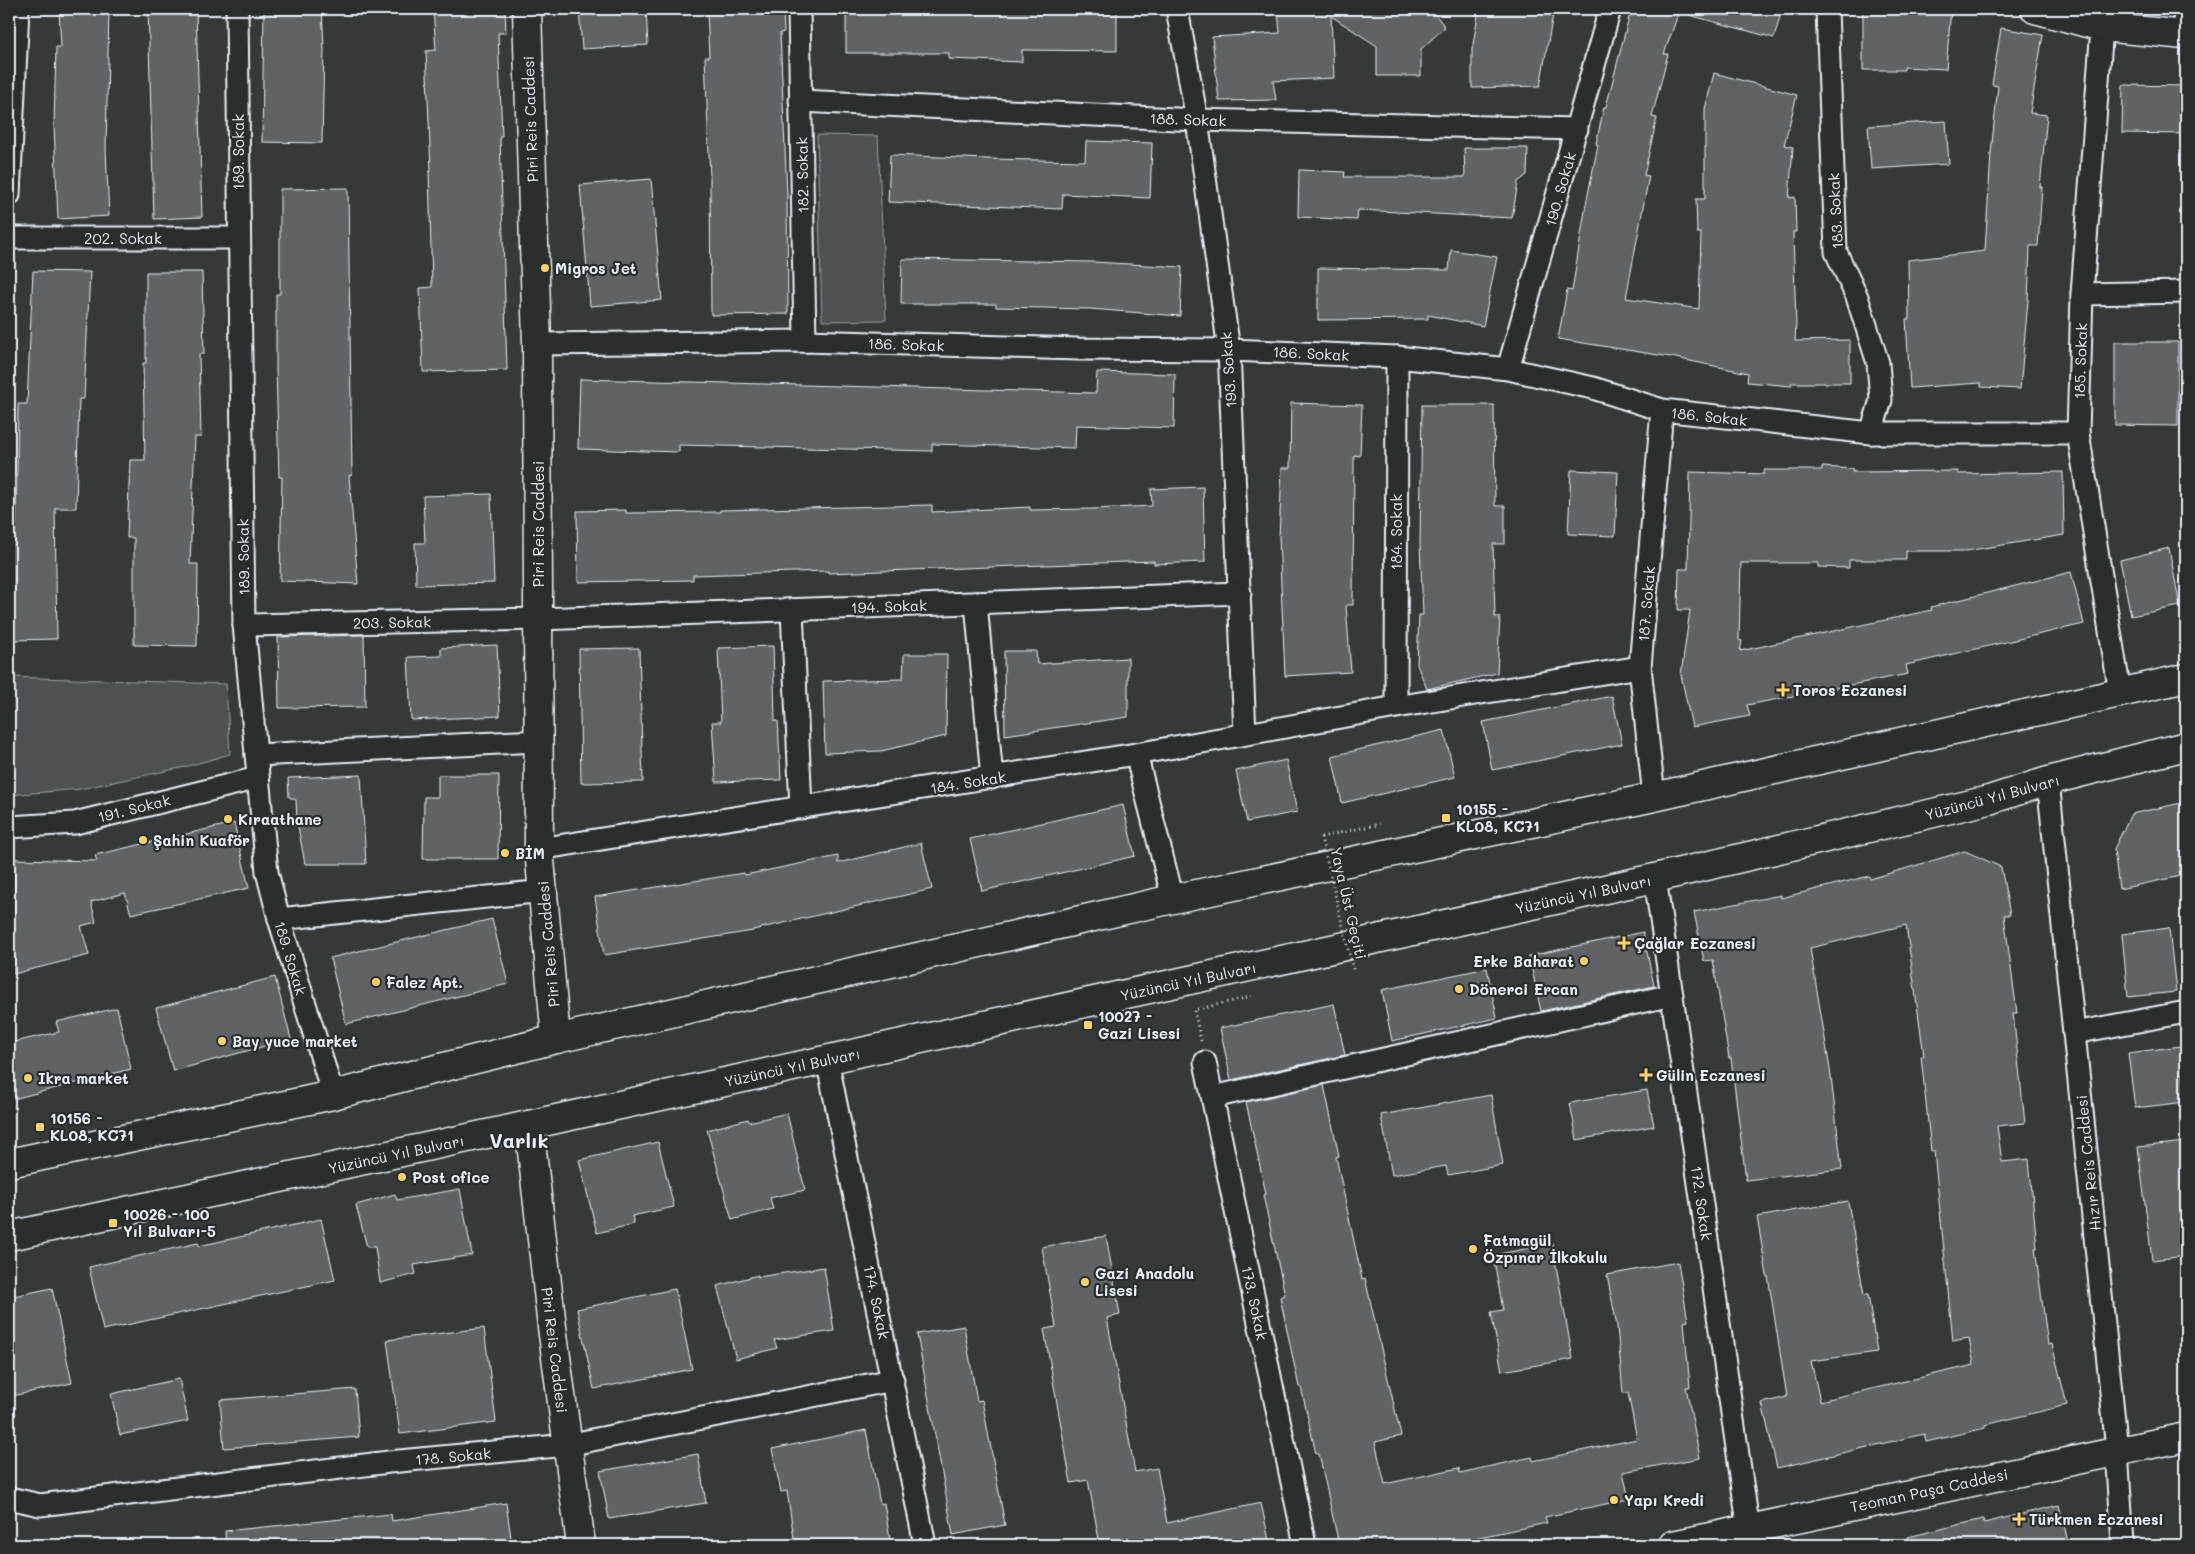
<svg xmlns="http://www.w3.org/2000/svg" width="2195" height="1554" font-family="Mali,sans-serif">
	<style>
		.green { fill: #4d5152; stroke: #9aa1a5 }
		.building { fill: #5f6365; stroke: #e8f1f8 }
		.lines { fill: none; stroke-linecap: round; stroke-linejoin: round }
		.street-casing { stroke: #e8f1f8; stroke-width: 25 }
		.secondary-casing { stroke: #e8f1f8; stroke-width: 31 }
		.primary-casing { stroke: #e8f1f8; stroke-width: 31 }
		.path { stroke: #e8f1f8; stroke-width: 3; stroke-dasharray: 1 4; stroke-linecap: butt }
		.street { stroke: #2a2d2e; stroke-width: 21 }
		.secondary { stroke: #2a2d2e; stroke-width: 28 }
		.primary { stroke: #2a2d2e; stroke-width: 28 }
		.path-bridge { stroke: #e8f1f8; stroke-width: 3; stroke-dasharray: 1 4; stroke-linecap: butt }
		.poi-dot { fill: #ffd166; stroke: #2a2d2e; stroke-width: 2 }
		.labels { text-anchor: middle; dominant-baseline: central; stroke-width: 4.5; stroke-linejoin: round; paint-order: stroke }
		.street-label { font-size: 15px; fill: #e8f1f8; stroke: #2a2d2e }
		.poi-label { font-size: 15px; font-weight: bold; fill: #e8f1f8; stroke: #2a2d2e; text-anchor: start }
		.district-label { font-size: 20px; font-weight: bold; fill: #e8f1f8; stroke: #2a2d2e }
	</style>
	<rect width="100%" height="100%" fill="#35393a"/>
	<filter id="ink" filterUnits="userSpaceOnUse"><feTurbulence type="fractalNoise" baseFrequency=".02" numOctaves="2"/><feDisplacementMap in="SourceGraphic" scale="10" xChannelSelector="R" yChannelSelector="G"/><feConvolveMatrix kernelMatrix="1 2 1 2 8 2 1 2 1" color-interpolation-filters="sRGB"/></filter>
	<g filter="url(#ink)">
		<g class="green">
			<polygon points="817,135 878,136 886,320 822,321"/>
			<polygon points="9,677 226,684 230,754 185,767 80,789 9,795"/>
		</g>
		<g class="building">
			<polygon points="59,9 109,9 106,149 109,216 58,219 54,126 56,47 61,47"/>
			<polygon points="148,9 196,9 202,217 154,219"/>
			<polygon points="264,9 322,9 324,48 322,143 262,142"/>
			<polygon points="433,9 505,9 506,33 498,33 502,136 500,136 507,370 423,372 420,288 432,287 429,171 431,171 426,51 436,50"/>
			<polygon points="579,9 646,9 648,45 582,49"/>
			<polygon points="707,9 783,9 784,32 780,33 787,194 788,314 711,315 710,178 705,57 709,57"/>
			<polygon points="846,9 1117,9 1117,51 1022,50 1022,62 949,59 949,53 846,53"/>
			<polygon points="1431,9 1445,27 1421,49 1421,76 1377,76 1377,46 1331,16 1334,78 1273,81 1276,100 1219,101 1212,37 1280,33 1278,10"/>
			<polygon points="1479,9 1554,9 1540,86 1472,88 1472,50"/>
			<polygon points="1631,9 1680,9 1664,54 1668,54 1652,117 1657,118 1644,175 1649,176 1626,298 1699,309 1701,233 1697,233 1696,199 1705,199 1705,109 1714,73 1797,95 1784,145 1793,147 1789,198 1795,197 1796,232 1793,232 1796,324 1795,341 1850,340 1850,383 1791,383 1791,386 1747,382 1748,373 1671,357 1558,339 1567,290 1572,291 1586,204 1598,145 1596,144 1604,107 1606,107"/>
			<polygon points="1690,9 1767,9 1781,13 1774,38 1689,15"/>
			<polygon points="1863,9 1951,9 1946,69 1904,67 1904,70 1863,70"/>
			<polygon points="2001,28 2043,35 2030,113 2047,115 2040,187 2042,187 2038,246 2030,246 2028,301 2020,389 1981,387 1981,383 1910,388 1906,319 1909,319 1908,260 1985,251 1991,153 1998,86 1992,85"/>
			<polygon points="2123,85 2186,86 2186,134 2122,133"/>
			<polygon points="1946,121 1949,164 1871,169 1868,126"/>
			<polygon points="1086,141 1152,143 1150,198 1063,194 1062,209 888,202 890,155 988,159 1085,161"/>
			<polygon points="1464,148 1528,148 1527,175 1518,182 1512,218 1358,210 1357,220 1298,217 1299,170 1345,172 1344,177 1465,177"/>
			<polygon points="651,179 662,300 590,306 580,185"/>
			<polygon points="348,188 352,475 349,476 358,584 280,581 282,477 279,477 276,367 276,294 280,294 280,189"/>
			<polygon points="1451,250 1497,257 1483,326 1428,315 1428,319 1318,320 1318,268 1449,270"/>
			<polygon points="902,259 1093,262 1182,267 1180,316 1090,309 996,307 996,304 901,304"/>
			<polygon points="33,271 90,272 84,399 79,399 76,508 55,508 57,639 9,640 9,524 16,524 18,404 27,404"/>
			<polygon points="146,272 202,272 204,354 199,354 201,437 195,437 190,564 198,564 197,646 134,645 134,538 127,538 130,460 145,460 143,363 146,363"/>
			<polygon points="2115,342 2178,342 2178,426 2115,425"/>
			<polygon points="1097,372 1175,374 1174,428 1076,425 1075,448 932,444 932,451 679,445 679,452 578,449 580,379 1096,393"/>
			<polygon points="1291,403 1362,405 1360,456 1354,455 1353,605 1346,605 1351,672 1285,676 1279,538 1282,468 1290,468"/>
			<polygon points="1422,405 1494,405 1495,506 1505,506 1505,544 1493,544 1495,617 1500,617 1497,673 1427,689 1417,665 1419,615 1423,615 1420,544"/>
			<polygon points="1822,467 1853,469 1852,472 1958,471 1958,474 2063,472 2064,535 1966,551 1906,551 1906,560 1849,560 1849,568 1818,567 1818,563 1741,563 1739,640 1742,641 1740,651 1932,610 1931,607 2071,572 2084,624 1906,665 1908,674 1747,705 1750,716 1692,727 1681,675 1690,610 1678,610 1679,569 1688,569 1690,472 1764,474 1764,470 1822,470"/>
			<polygon points="1571,470 1618,472 1615,536 1568,534"/>
			<polygon points="1203,487 1205,562 1154,564 1154,561 828,573 828,571 693,575 693,580 578,582 577,511 626,510 626,513 720,512 720,510 932,505 932,512 1030,507 1030,510 1093,509 1152,506 1151,489"/>
			<polygon points="491,494 494,583 416,585 415,543 425,543 423,496"/>
			<polygon points="2169,548 2180,606 2131,616 2120,560"/>
			<polygon points="364,635 365,707 279,708 278,637"/>
			<polygon points="497,645 500,716 411,720 408,657 441,656 441,648"/>
			<polygon points="773,646 775,721 778,721 781,780 716,782 712,722 721,722 718,648"/>
			<polygon points="639,648 643,782 581,783 579,649"/>
			<polygon points="1004,651 1036,651 1037,664 1128,658 1128,717 1005,735"/>
			<polygon points="904,654 947,654 946,736 881,751 825,753 823,681 903,679"/>
			<polygon points="1612,696 1622,744 1492,770 1483,722"/>
			<polygon points="1444,730 1455,777 1342,803 1332,756"/>
			<polygon points="1286,760 1297,812 1247,822 1236,771"/>
			<polygon points="361,775 366,864 305,864 297,821 296,800 289,797 288,778"/>
			<polygon points="438,775 499,775 498,859 423,859 424,797 438,797"/>
			<polygon points="2186,802 2186,875 2119,889 2114,849 2131,814"/>
			<polygon points="1123,805 1135,856 982,891 970,839"/>
			<polygon points="234,823 249,888 131,914 125,893 91,902 96,922 81,926 89,955 13,974 15,859 97,861 95,855"/>
			<polygon points="921,843 932,889 753,930 753,931 604,955 595,897 744,873 745,875 838,856 838,863"/>
			<polygon points="1965,851 2001,867 2010,915 2004,915 2017,1013 2013,1013 2025,1123 1997,1126 2002,1162 2029,1159 2037,1248 2035,1248 2048,1345 2052,1344 2067,1405 1985,1425 1985,1428 1926,1442 1924,1434 1777,1468 1762,1403 1787,1397 1768,1276 1767,1276 1757,1217 1848,1201 1864,1295 1868,1295 1877,1352 1811,1361 1820,1401 1974,1365 1969,1338 1953,1341 1934,1151 1931,1151 1921,1056 1924,1056 1906,925 1810,948 1830,1069 1842,1169 1746,1180 1731,1058 1729,1058 1713,960 1704,961 1694,912 1781,895 1781,898 1869,876 1870,879"/>
			<polygon points="492,919 508,984 346,1024 330,958"/>
			<polygon points="2169,928 2176,992 2128,997 2122,934"/>
			<polygon points="1643,932 1654,986 1541,1011 1529,956"/>
			<polygon points="1487,968 1497,1018 1392,1041 1382,990"/>
			<polygon points="275,977 291,1039 173,1071 156,1008"/>
			<polygon points="1334,1004 1345,1055 1231,1080 1220,1028"/>
			<polygon points="117,1008 131,1069 9,1100 9,1043 59,1032 56,1022"/>
			<polygon points="2181,1046 2186,1102 2135,1108 2128,1053"/>
			<polygon points="1324,1085 1339,1156 1336,1157 1362,1279 1365,1278 1401,1436 1375,1442 1385,1484 1459,1468 1460,1473 1532,1457 1533,1461 1637,1439 1628,1393 1623,1393 1617,1326 1607,1275 1678,1262 1688,1321 1684,1322 1690,1387 1686,1387 1700,1458 1623,1472 1629,1499 1545,1517 1547,1523 1441,1545 1339,1545 1319,1454 1316,1454 1301,1387 1299,1387 1280,1297 1285,1295 1263,1195 1266,1194 1246,1102"/>
			<polygon points="1647,1090 1654,1126 1577,1140 1570,1103"/>
			<polygon points="1491,1095 1503,1165 1448,1175 1446,1166 1392,1175 1381,1115"/>
			<polygon points="787,1113 805,1190 770,1198 773,1209 732,1220 707,1130 748,1119 749,1122"/>
			<polygon points="658,1142 674,1207 632,1216 634,1224 597,1233 579,1160"/>
			<polygon points="2186,1142 2186,1256 2152,1260 2138,1147"/>
			<polygon points="460,1189 472,1255 414,1265 416,1274 380,1283 375,1247 367,1247 356,1205 395,1194 397,1200"/>
			<polygon points="321,1219 335,1280 103,1330 89,1267 198,1243 199,1246"/>
			<polygon points="1106,1236 1120,1315 1107,1318 1135,1472 1157,1468 1167,1523 1261,1503 1270,1545 1100,1545 1088,1480 1071,1483 1044,1329 1056,1327 1042,1247"/>
			<polygon points="1552,1244 1573,1359 1502,1371 1491,1312 1503,1310 1493,1255"/>
			<polygon points="824,1267 834,1331 774,1340 777,1348 736,1359 717,1286 758,1275 758,1277"/>
			<polygon points="52,1288 72,1383 12,1396 9,1380 9,1297"/>
			<polygon points="675,1289 692,1369 594,1389 577,1309"/>
			<polygon points="964,1326 977,1401 982,1400 1005,1525 953,1535 917,1334"/>
			<polygon points="484,1328 496,1422 400,1434 387,1340"/>
			<polygon points="179,1379 188,1421 120,1435 111,1394"/>
			<polygon points="355,1389 359,1437 224,1448 220,1400"/>
			<polygon points="866,1430 880,1504 884,1503 891,1545 795,1545 787,1491 781,1492 772,1449"/>
			<polygon points="698,1454 706,1503 609,1519 600,1471"/>
			<polygon points="506,1503 512,1545 226,1545 225,1531 391,1514 392,1521"/>
			<polygon points="2059,1505 2069,1545 1909,1545 1908,1537 1983,1519 1984,1523"/>
		</g>
		<g class="lines">
			<g class="street-casing">
				<g id="street">
					<polyline points="237,9 244,625 267,872 279,919 333,1095"/>
					<polyline points="799,9 805,341"/>
					<polyline points="1177,9 1197,120 1229,350 1245,734"/>
					<polyline points="1827,9 1836,252 1857,297 1878,363 1881,400 1871,433"/>
					<polyline points="2184,9 2185,35"/>
					<polyline points="2102,27 2082,294 2078,433 2120,693"/>
					<polyline points="800,101 1197,120 1577,129"/>
					<polyline points="9,195 18,9"/>
					<polyline points="9,238 238,238"/>
					<polyline points="2082,294 2186,292"/>
					<polyline points="537,344 805,341 1078,349 1229,350 1397,357 1508,369 1593,388 1662,410 1871,433 2078,433"/>
					<polyline points="1508,369 1610,9"/>
					<polyline points="976,603 992,778"/>
					<polyline points="792,610 801,808"/>
					<polyline points="244,625 539,619 1240,593"/>
					<polyline points="1396,707 1397,357"/>
					<polyline points="1136,754 1173,899"/>
					<polyline points="256,755 539,741"/>
					<polyline points="2048,781 2117,1450 2123,1545"/>
					<polyline points="1654,797 1640,667 1662,410"/>
					<polyline points="9,827 75,823 258,778"/>
					<polyline points="539,849 1136,754 1396,707 1640,667"/>
					<polyline points="1655,878 1751,1545"/>
					<polyline points="279,919 544,891"/>
					<polyline points="2074,1033 2186,1012"/>
					<polyline points="827,1059 925,1545"/>
					<polyline points="1205,1062 1305,1545"/>
					<polyline points="1213,1097 1672,995"/>
					<polyline points="9,1498 40,1505 389,1462 567,1445 893,1380"/>
				</g>
			</g>
			<g class="secondary-casing">
				<g id="secondary">
					<polyline points="527,9 537,344 539,849 556,1039"/>
					<polyline points="2035,9 2102,27 2186,35"/>
					<polyline points="529,1125 552,1327 581,1545"/>
					<polyline points="1673,1545 2186,1437"/>
				</g>
			</g>
			<g class="primary-casing">
				<g id="primary">
					<polyline points="9,1163 333,1095 556,1039 1173,899 1654,797 2186,678"/>
					<polyline points="9,1236 529,1125 1655,878 1989,800 2048,781 2186,746"/>
				</g>
			</g>
			<g class="path">
				<polyline points="1321,837 1380,824"/>
				<polyline points="1201,1041 1194,1010 1254,996"/>
			</g>
			<use href="#street" class="street"/>
			<use href="#secondary" class="secondary"/>
			<use href="#primary" class="primary"/>
			<polyline class="path-bridge" points="1321,837 1354,973"/>
		</g>
	</g>
	<g class="poi-dot">
		<circle cx="545" cy="268" r="5"/>
		<path d="M1780.5 682.5h5v5h5v5h-5v5h-5v-5h-5v-5h5z"/>
		<rect x="1441" y="813" width="10" height="10" rx="2.5"/>
		<circle cx="228" cy="819" r="5"/>
		<circle cx="143" cy="840" r="5"/>
		<circle cx="505" cy="853" r="5"/>
		<path d="M1621.5 935.5h5v5h5v5h-5v5h-5v-5h-5v-5h5z"/>
		<circle cx="1584" cy="961" r="5"/>
		<circle cx="376" cy="982" r="5"/>
		<circle cx="1459" cy="989" r="5"/>
		<rect x="1083" y="1020" width="10" height="10" rx="2.5"/>
		<circle cx="222" cy="1041" r="5"/>
		<path d="M1643.5 1067.5h5v5h5v5h-5v5h-5v-5h-5v-5h5z"/>
		<circle cx="28" cy="1078" r="5"/>
		<rect x="35" y="1122" width="10" height="10" rx="2.5"/>
		<circle cx="402" cy="1177" r="5"/>
		<rect x="108" y="1218" width="10" height="10" rx="2.5"/>
		<circle cx="1473" cy="1249" r="5"/>
		<circle cx="1085" cy="1282" r="5"/>
		<circle cx="1614" cy="1500" r="5"/>
		<path d="M2016.5 1511.5h5v5h5v5h-5v5h-5v-5h-5v-5h5z"/>
	</g>
	<g class="labels">
		<g class="street-label">
			<text transform="translate(530 119) rotate(-92)">Piri Reis Caddesi</text>
			<text transform="translate(1188 119) rotate(2)">188. Sokak</text>
			<text transform="translate(238 152) rotate(-90)">189. Sokak</text>
			<text transform="translate(802 175) rotate(-91)">182. Sokak</text>
			<text transform="translate(1560 189) rotate(-74)">190. Sokak</text>
			<text transform="translate(1835 211) rotate(-93)">183. Sokak</text>
			<text x="123" y="238">202. Sokak</text>
			<text transform="translate(906 344) rotate(2)">186. Sokak</text>
			<text transform="translate(1311 353) rotate(3)">186. Sokak</text>
			<text transform="translate(2080 361) rotate(-88)">185. Sokak</text>
			<text transform="translate(1228 370) rotate(-94)">193. Sokak</text>
			<text transform="translate(1709 416) rotate(6)">186. Sokak</text>
			<text transform="translate(538 524) rotate(-90)">Piri Reis Caddesi</text>
			<text transform="translate(1396 532) rotate(-90)">184. Sokak</text>
			<text transform="translate(243 557) rotate(-91)">189. Sokak</text>
			<text transform="translate(1646 604) rotate(-85)">187. Sokak</text>
			<text transform="translate(889 606) rotate(-2)">194. Sokak</text>
			<text transform="translate(392 622) rotate(-1)">203. Sokak</text>
			<text transform="translate(968 782) rotate(-9)">184. Sokak</text>
			<text transform="translate(1992 797) rotate(-15)">Yüzüncü Yıl Bulvarı</text>
			<text transform="translate(134 808) rotate(-14)">191. Sokak</text>
			<text transform="translate(1583 894) rotate(-12)">Yüzüncü Yıl Bulvarı</text>
			<text transform="translate(1349 903) rotate(77)">Yaya Üst Geçiti</text>
			<text transform="translate(548 944) rotate(-95)">Piri Reis Caddesi</text>
			<text transform="translate(291 958) rotate(73)">189. Sokak</text>
			<text transform="translate(1188 981) rotate(-12)">Yüzüncü Yıl Bulvarı</text>
			<text transform="translate(792 1067) rotate(-12)">Yüzüncü Yıl Bulvarı</text>
			<text transform="translate(396 1154) rotate(-12)">Yüzüncü Yıl Bulvarı</text>
			<text transform="translate(2088 1163) rotate(-96)">Hızır Reis Caddesi</text>
			<text transform="translate(1702 1203) rotate(82)">172. Sokak</text>
			<text transform="translate(877 1302) rotate(78)">174. Sokak</text>
			<text transform="translate(1255 1303) rotate(78)">173. Sokak</text>
			<text transform="translate(555 1350) rotate(83)">Piri Reis Caddesi</text>
			<text transform="translate(453 1456) rotate(-5)">178. Sokak</text>
			<text transform="translate(1929 1490) rotate(-12)">Teoman Paşa Caddesi</text>
		</g>
		<g class="poi-label">
			<text x="555" y="268">Migros Jet</text>
			<text x="1793" y="690">Toros Eczanesi</text>
			<text x="1456" y="809">10155 -<tspan x="1456" dy="17">KL08, KC71</tspan></text>
			<text x="238" y="819">Kıraathane</text>
			<text x="153" y="840">Şahin Kuaför</text>
			<text x="515" y="853">BİM</text>
			<text x="1634" y="943">Çağlar Eczanesi</text>
			<text x="1574" y="961" text-anchor="end">Erke Baharat</text>
			<text x="386" y="982">Falez Apt.</text>
			<text x="1469" y="989">Dönerci Ercan</text>
			<text x="1098" y="1016">10027 -<tspan x="1098" dy="17">Gazi Lisesi</tspan></text>
			<text x="232" y="1041">Bay yuce market</text>
			<text x="1656" y="1075">Gülin Eczanesi</text>
			<text x="38" y="1078">Ikra market</text>
			<text x="50" y="1118">10156 -<tspan x="50" dy="17">KL08, KC71</tspan></text>
			<text x="412" y="1177">Post ofice</text>
			<text x="123" y="1214">10026 - 100<tspan x="123" dy="17">Yıl Bulvarı-5</tspan></text>
			<text x="1483" y="1240">Fatmagül<tspan x="1483" dy="17">Özpınar İlkokulu</tspan></text>
			<text x="1095" y="1273">Gazi Anadolu<tspan x="1095" dy="17">Lisesi</tspan></text>
			<text x="1624" y="1500">Yapı Kredi</text>
			<text x="2029" y="1519">Türkmen Eczanesi</text>
		</g>
		<g class="district-label">
			<text x="519" y="1140">Varlık</text>
		</g>
	</g>
	<rect width="2195" height="1554" fill="none" stroke="#2a2d2e" stroke-width="30"/>
	<rect x="15" y="15" width="2165" height="1524" fill="none" stroke="#e8f1f8" stroke-width="2" filter="url(#ink)"/>
</svg>
